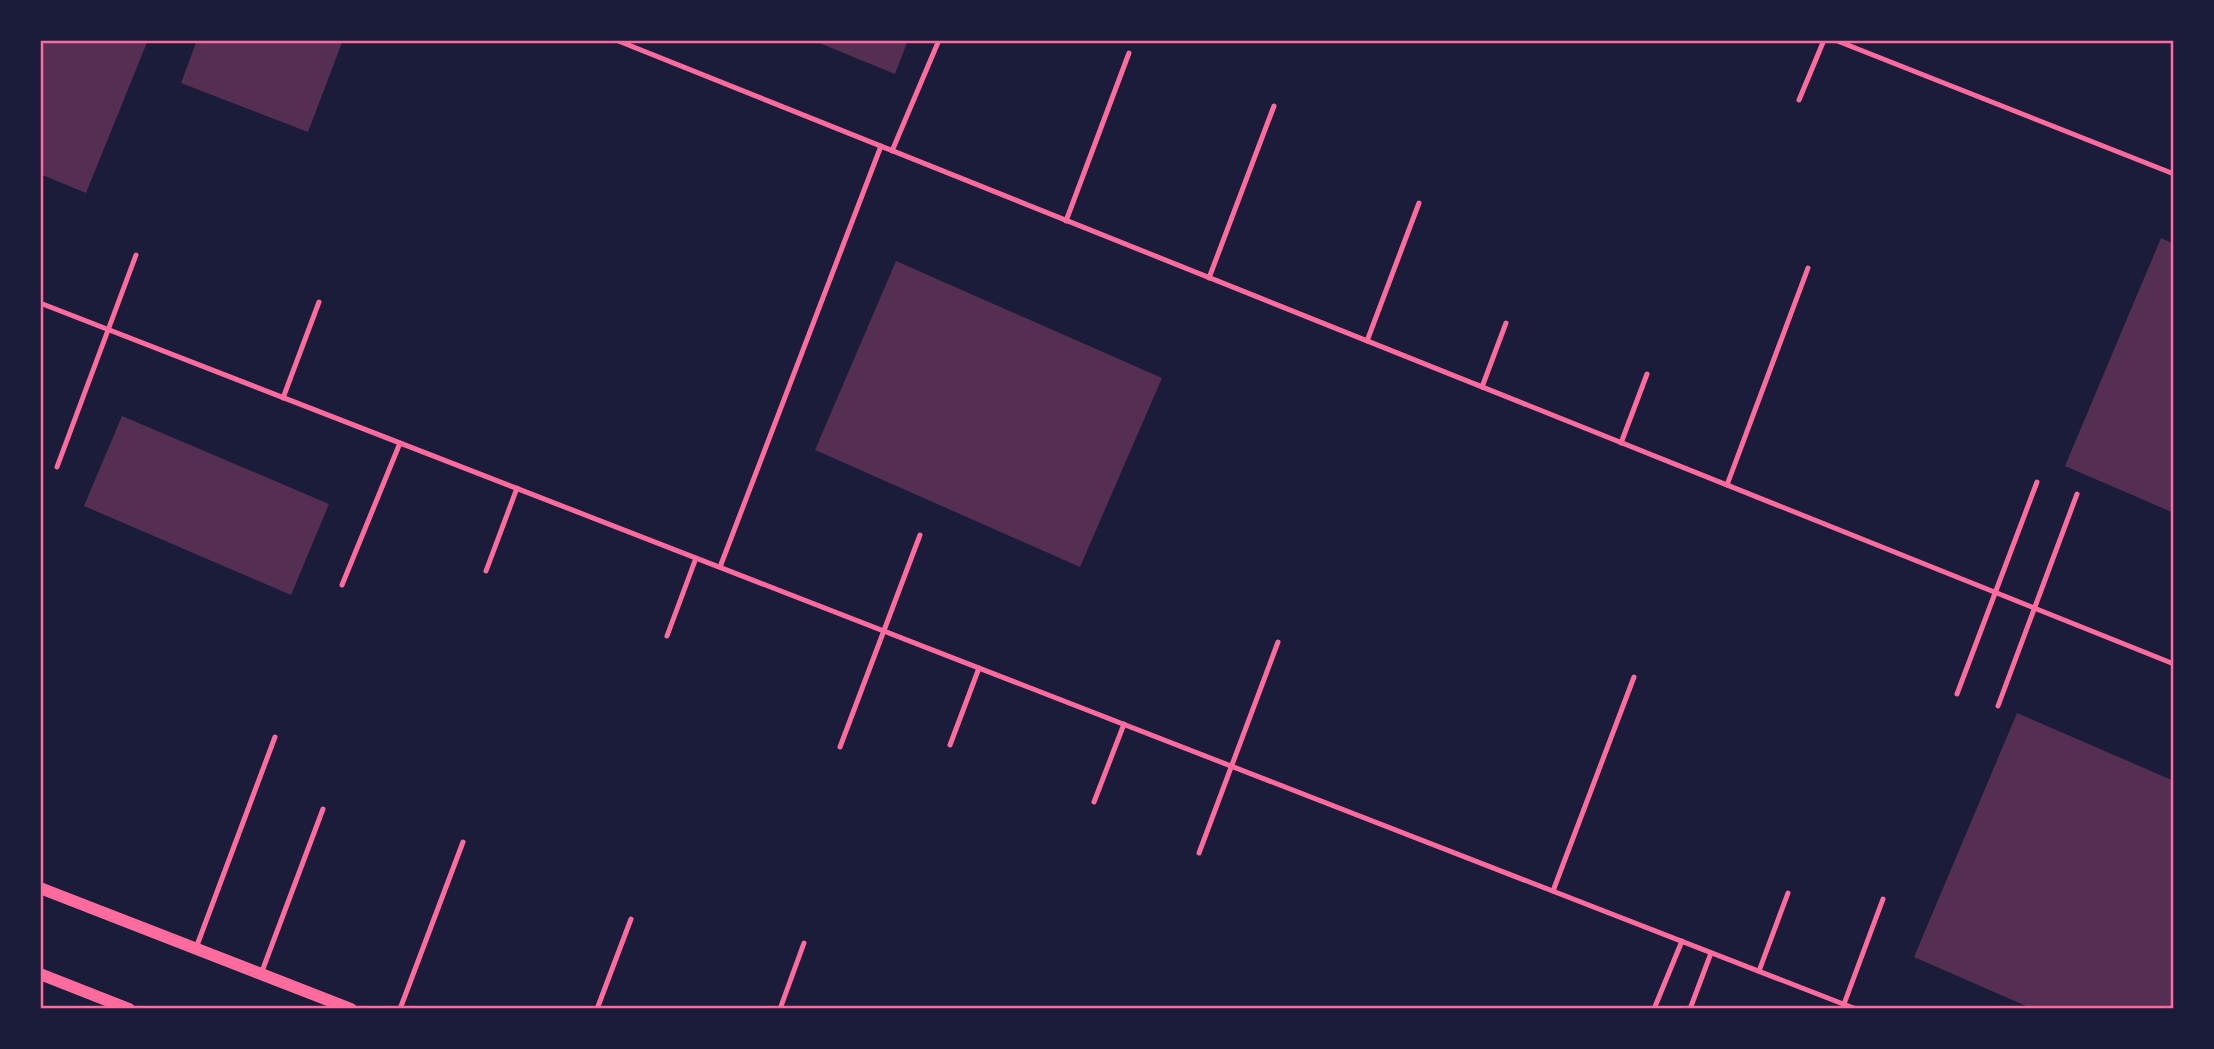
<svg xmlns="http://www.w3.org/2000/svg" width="2214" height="1049" font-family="'Fira Sans Condensed',sans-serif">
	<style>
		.building { fill: #542f53 }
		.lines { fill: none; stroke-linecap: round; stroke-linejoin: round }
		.service { stroke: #ff6b9d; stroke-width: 5 }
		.tertiary { stroke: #ff6b9d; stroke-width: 12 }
		.neatline { fill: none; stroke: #ff6b9d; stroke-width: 2.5 }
	</style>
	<rect width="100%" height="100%" fill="#1b1b3a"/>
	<g class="building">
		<polygon points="40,40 148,40 86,193 40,174"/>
		<polygon points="197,40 343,40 308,132 181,83"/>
		<polygon points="812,40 908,40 895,74"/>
		<polygon points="2161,238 2174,244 2174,513 2065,466"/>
		<polygon points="896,261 1162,378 1080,567 815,450"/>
		<polygon points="122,416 329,504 291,595 84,506"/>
		<polygon points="2017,713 2174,781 2174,1009 2033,1009 1914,957"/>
	</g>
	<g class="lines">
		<g class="service">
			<polyline points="616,40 2174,664"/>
			<polyline points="1835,40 2174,174"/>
			<polyline points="1799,100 1824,40"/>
			<polyline points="892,151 939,40"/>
			<polyline points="1066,221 1129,53"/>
			<polyline points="1209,278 1274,106"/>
			<polyline points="40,303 1856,1009"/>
			<polyline points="1367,341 1419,203"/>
			<polyline points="1482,387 1506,323"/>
			<polyline points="283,398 319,302"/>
			<polyline points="1621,443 1647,374"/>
			<polyline points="57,467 136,255"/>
			<polyline points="1727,485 1808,268"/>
			<polyline points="720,567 881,146"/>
			<polyline points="486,571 517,488"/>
			<polyline points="342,585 400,443"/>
			<polyline points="667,636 696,558"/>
			<polyline points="1957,694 2037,482"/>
			<polyline points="1998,706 2077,494"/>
			<polyline points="950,745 979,668"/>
			<polyline points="840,747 920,535"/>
			<polyline points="1094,802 1124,724"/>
			<polyline points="1199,853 1278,642"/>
			<polyline points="1553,891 1634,677"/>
			<polyline points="196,948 275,737"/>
			<polyline points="1759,971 1788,893"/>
			<polyline points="261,974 323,809"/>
			<polyline points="1844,1004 1883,899"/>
			<polyline points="400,1009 463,842"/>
			<polyline points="597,1009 631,919"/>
			<polyline points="780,1009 804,943"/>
			<polyline points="1654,1009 1682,941"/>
			<polyline points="1690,1009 1711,953"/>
		</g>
		<g class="tertiary">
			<polyline points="40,888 351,1009"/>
			<polyline points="40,974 129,1009"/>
		</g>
	</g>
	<rect width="2214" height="1049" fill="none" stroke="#1b1b3a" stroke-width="84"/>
	<rect x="42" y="42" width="2130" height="965" class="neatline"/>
</svg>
